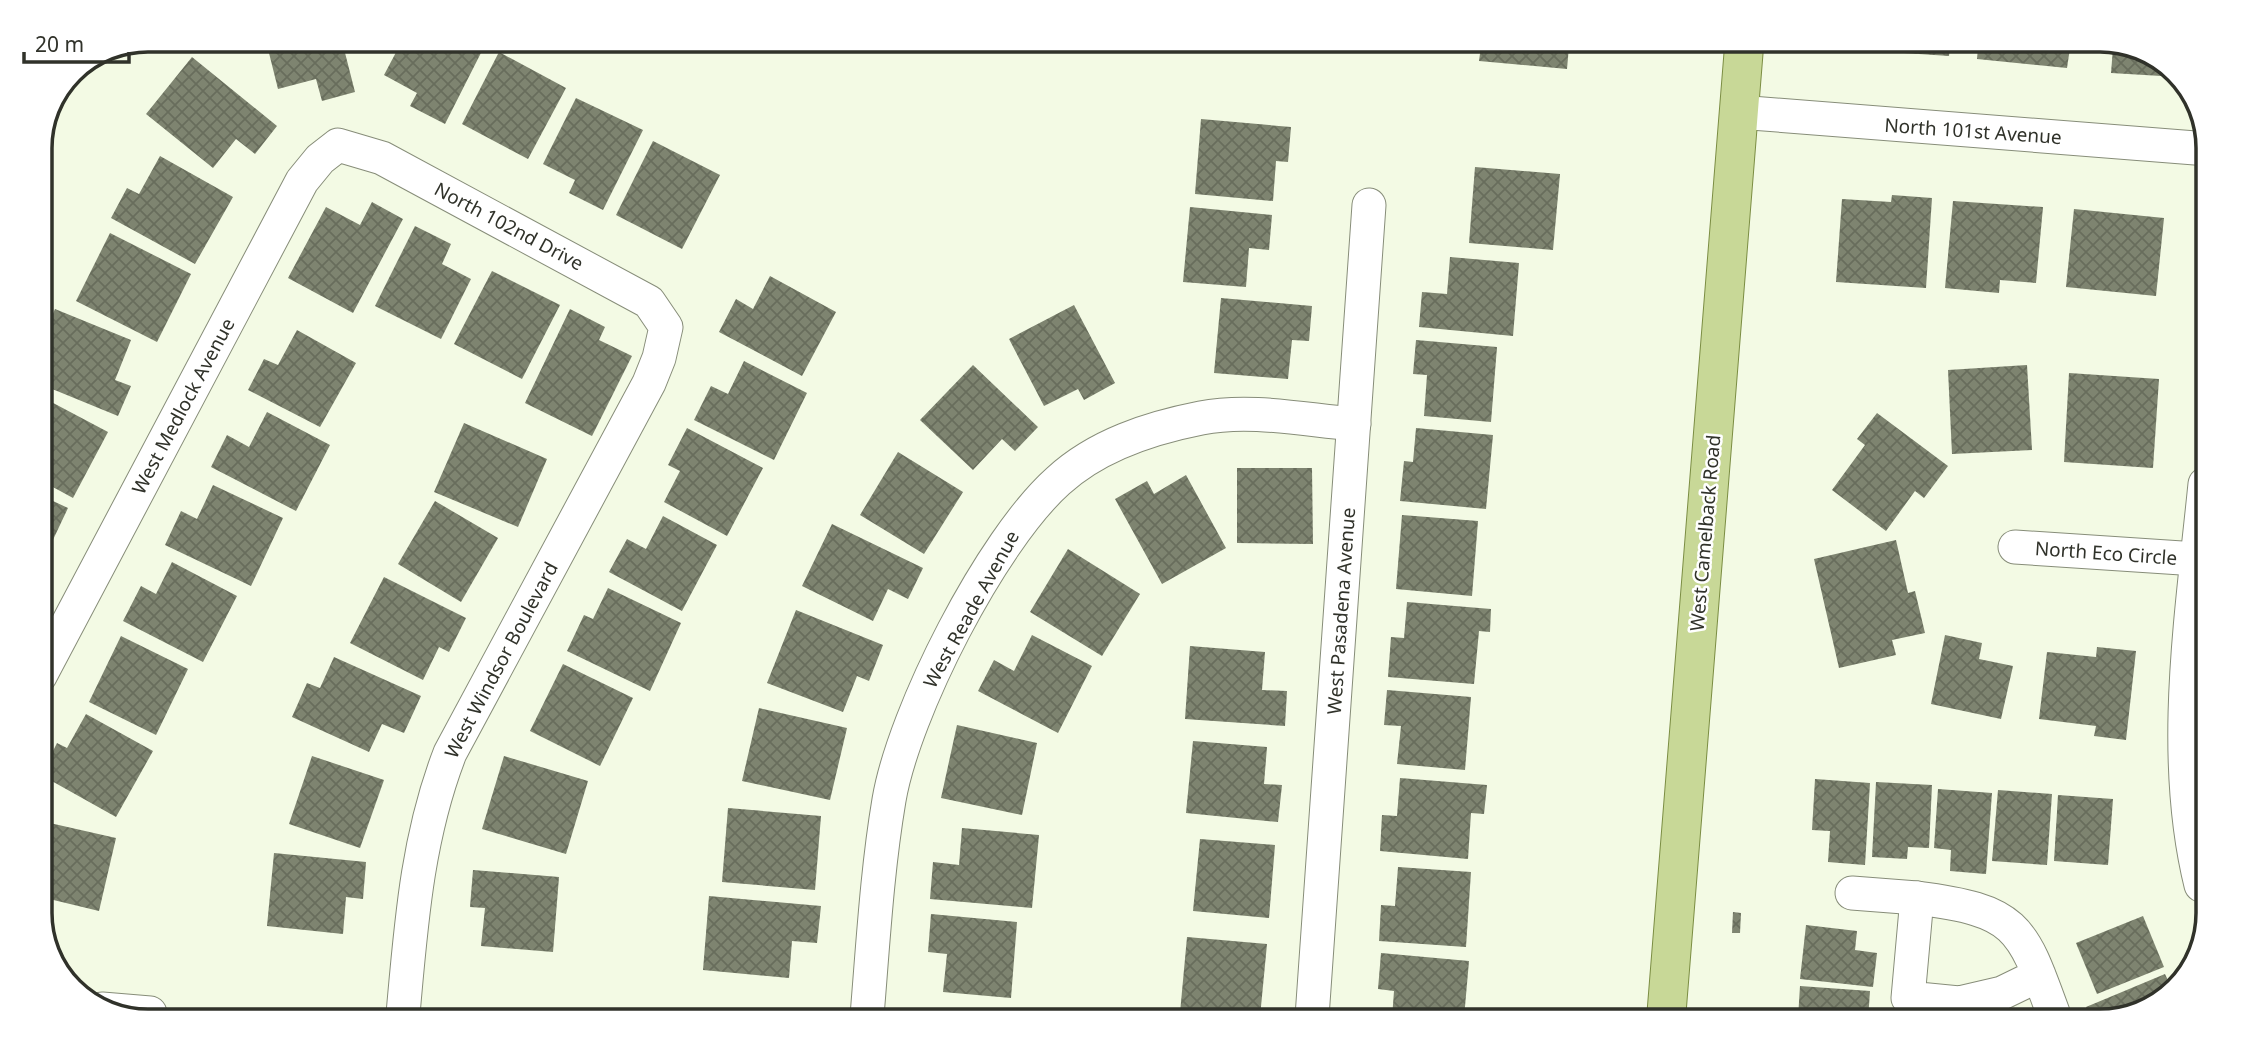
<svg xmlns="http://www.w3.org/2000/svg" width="2249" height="1061" font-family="'Noto Sans',sans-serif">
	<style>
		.building { fill: url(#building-cross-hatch) }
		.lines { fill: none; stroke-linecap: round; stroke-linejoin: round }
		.minor-casing { stroke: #878d79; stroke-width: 35 }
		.primary-casing { stroke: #7b8d43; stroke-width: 40 }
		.minor { stroke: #fff; stroke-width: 33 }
		.primary { stroke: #c8d897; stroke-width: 38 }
		.labels { text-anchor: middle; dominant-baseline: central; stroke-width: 5; stroke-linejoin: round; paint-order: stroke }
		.street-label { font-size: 19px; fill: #30322a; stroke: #fff }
		.rim { fill: none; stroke: #30322a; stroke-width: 3.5 }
	</style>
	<defs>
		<pattern id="building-cross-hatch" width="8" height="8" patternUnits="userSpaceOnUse" patternTransform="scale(1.75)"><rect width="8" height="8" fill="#7e8470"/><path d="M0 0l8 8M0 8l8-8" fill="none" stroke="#686d5c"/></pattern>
	</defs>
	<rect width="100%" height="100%" fill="#f3fae4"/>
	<g class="building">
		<polygon points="266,41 342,41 355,92 322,101 316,79 278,89"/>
		<polygon points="402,41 486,43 445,124 410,106 417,93 384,75"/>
		<polygon points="1481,46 1569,46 1567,69 1479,61"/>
		<polygon points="1859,47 1887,48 1950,48 1949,56 1859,50"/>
		<polygon points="1978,48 2070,48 2067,68 1977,59"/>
		<polygon points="2113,48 2143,49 2178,77 2111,73"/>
		<polygon points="499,52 566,88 528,159 462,124"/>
		<polygon points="192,57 277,126 255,154 236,139 213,168 146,114"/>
		<polygon points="576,98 643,130 603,210 569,193 575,180 543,164"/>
		<polygon points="1201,119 1291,127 1288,162 1276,161 1273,201 1195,194"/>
		<polygon points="653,141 720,175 682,249 616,215"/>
		<polygon points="160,156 233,197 195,264 111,218 127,188 139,194"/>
		<polygon points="1475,167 1560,174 1553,250 1469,243"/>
		<polygon points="1892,195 1932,198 1926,288 1836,282 1842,199 1891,202"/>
		<polygon points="1953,201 2043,207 2036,283 2000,280 1999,293 1945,288"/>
		<polygon points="372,202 403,219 353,313 288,278 326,207 360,225"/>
		<polygon points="1190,207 1272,215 1269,250 1249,248 1246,287 1183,282"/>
		<polygon points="2074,209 2164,218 2156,296 2066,287"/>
		<polygon points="415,226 451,244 442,264 471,279 441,339 375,306"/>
		<polygon points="110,233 191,274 157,342 76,301"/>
		<polygon points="1450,257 1519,263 1513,336 1419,327 1422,292 1447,294"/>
		<polygon points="492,271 560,305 522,379 454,344"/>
		<polygon points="770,276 836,312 802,376 719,332 736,299 753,309"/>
		<polygon points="1221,298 1312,306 1309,341 1292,340 1288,379 1214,373"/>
		<polygon points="1074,305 1115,383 1084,400 1078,389 1044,406 1009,339"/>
		<polygon points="55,309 131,340 115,380 131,386 118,416 40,384 40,345"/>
		<polygon points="570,309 605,327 599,340 632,356 592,436 525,403"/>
		<polygon points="297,330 356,363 320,427 248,390 264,359 278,365"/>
		<polygon points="1416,340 1497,347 1491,422 1424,416 1427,375 1413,374"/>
		<polygon points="744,361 807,393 774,460 694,420 711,386 728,394"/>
		<polygon points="973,365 1038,427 1015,451 1002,439 973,470 920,420"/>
		<polygon points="2027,365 2032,450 1952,454 1948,370"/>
		<polygon points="2069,373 2159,379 2153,468 2064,462"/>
		<polygon points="40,396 108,432 73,498 40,480"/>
		<polygon points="267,412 330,445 296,511 211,467 227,435 249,447"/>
		<polygon points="1877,413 1948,466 1924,498 1915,491 1886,531 1832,490 1865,445 1857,439"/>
		<polygon points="464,423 547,459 518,527 434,492"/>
		<polygon points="687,428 763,468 727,536 664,502 680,471 668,465"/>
		<polygon points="1416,428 1493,435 1486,509 1400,501 1404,461 1413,462"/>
		<polygon points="898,452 963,492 924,554 860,515"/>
		<polygon points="1237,468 1312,468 1313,544 1237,543"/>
		<polygon points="1186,475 1226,548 1162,584 1115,499 1147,481 1154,494"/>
		<polygon points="213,485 283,518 251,586 165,545 181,511 197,519"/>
		<polygon points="40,495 68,508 51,544 40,539"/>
		<polygon points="435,501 498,538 461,602 398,564"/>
		<polygon points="1402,515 1478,521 1472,596 1396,589"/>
		<polygon points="663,516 717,545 682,611 609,572 627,539 646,549"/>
		<polygon points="832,524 923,568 908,599 888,589 873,621 802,586"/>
		<polygon points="1896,540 1908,593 1915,591 1925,633 1892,640 1896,655 1839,668 1814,559"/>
		<polygon points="1068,549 1140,594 1102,656 1030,612"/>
		<polygon points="172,562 237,596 203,662 123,621 141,586 156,594"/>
		<polygon points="384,577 466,618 449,652 439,647 423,680 350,643"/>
		<polygon points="608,588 681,623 650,691 567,651 584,615 593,619"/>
		<polygon points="1407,602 1491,609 1490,632 1479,631 1474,684 1388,677 1391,637 1404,638"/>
		<polygon points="796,610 883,645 869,681 857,676 843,712 767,683"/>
		<polygon points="1032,635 1092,666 1058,733 978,691 994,660 1014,671"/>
		<polygon points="1945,635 1982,643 1979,659 2013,666 2001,719 1931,704"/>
		<polygon points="121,636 188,669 156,735 89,702"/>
		<polygon points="1190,646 1265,652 1262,690 1287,691 1285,726 1185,719"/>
		<polygon points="2097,647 2136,651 2126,740 2094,736 2096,726 2039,719 2047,652 2096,657"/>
		<polygon points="334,657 421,696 404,733 382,724 369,752 292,717 307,683 320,688"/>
		<polygon points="563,664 633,698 600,766 530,731"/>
		<polygon points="1387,690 1471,697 1465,770 1397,764 1401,726 1384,725"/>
		<polygon points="759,708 847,728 830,800 742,781"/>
		<polygon points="86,714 153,751 116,817 41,775 57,743 67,748"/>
		<polygon points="957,725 1037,743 1022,815 941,798"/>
		<polygon points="1193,741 1267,747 1264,784 1282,785 1278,822 1186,813"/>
		<polygon points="312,756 384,780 360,848 289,824"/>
		<polygon points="504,756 588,781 566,854 482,829"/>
		<polygon points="1400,778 1487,785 1484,814 1471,813 1468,859 1380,851 1382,815 1397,816"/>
		<polygon points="1815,779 1870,783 1865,865 1828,862 1830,831 1812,830"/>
		<polygon points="1876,782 1932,785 1929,848 1908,847 1907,859 1872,857"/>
		<polygon points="1938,789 1992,793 1986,874 1950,871 1951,850 1934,848"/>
		<polygon points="1998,790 2052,794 2047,865 1992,861"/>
		<polygon points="2058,795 2113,799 2108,865 2054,861"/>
		<polygon points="728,808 821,816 815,890 722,882"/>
		<polygon points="41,821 116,838 99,911 41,897"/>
		<polygon points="962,828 1039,835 1032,908 930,899 933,862 959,865"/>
		<polygon points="1200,839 1275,845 1269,918 1193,911"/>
		<polygon points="274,853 366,862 363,899 346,897 343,934 267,926"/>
		<polygon points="1398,867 1471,872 1466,947 1379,941 1381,905 1395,906"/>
		<polygon points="473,870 559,877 553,952 481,946 485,908 470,907"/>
		<polygon points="709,896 821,906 817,943 792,941 789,978 703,970"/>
		<polygon points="1733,912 1741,913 1740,933 1732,933"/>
		<polygon points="931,914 1017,922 1011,998 943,992 947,954 928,952"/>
		<polygon points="2143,916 2164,967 2097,994 2076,943"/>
		<polygon points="1806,925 1857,931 1855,950 1877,953 1873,987 1800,979"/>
		<polygon points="1187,937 1267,944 1260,1017 1180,1013"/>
		<polygon points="1381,953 1469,961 1464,1018 1392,1018 1394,991 1378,989"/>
		<polygon points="2165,974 2172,989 2160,1003 2092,1021 2086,1007"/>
		<polygon points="1800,986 1870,991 1868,1020 1798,1019"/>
	</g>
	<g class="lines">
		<g class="minor-casing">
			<g id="minor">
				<polyline points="1738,112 2208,149"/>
				<polyline points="2015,547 2197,559"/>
				<path d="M40,676L302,181L320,159L338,145L382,158L649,302L666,327L659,358L649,383L450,753C417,838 411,925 403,1014"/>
				<path d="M2201,885C2169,756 2192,614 2205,484"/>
				<polyline points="1852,893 1917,898"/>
				<path d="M2039,975L2002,993L1959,1003L1908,998L1917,898C2020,911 2022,927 2056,1021"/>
				<polyline points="102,1009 150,1013"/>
				<path d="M867,1016C873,944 877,871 889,800C904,712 991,541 1058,481C1097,445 1150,428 1201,418C1250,408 1305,420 1354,424"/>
				<polyline points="1312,1017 1369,205"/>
			</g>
		</g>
		<g class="primary-casing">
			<polyline id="primary" points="1666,1019 1744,47"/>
		</g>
		<use href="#minor" class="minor"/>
		<use href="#primary" class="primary"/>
	</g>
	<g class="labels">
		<g class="street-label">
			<text transform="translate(1973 131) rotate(4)">North 101st Avenue</text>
			<text transform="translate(509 226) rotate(28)">North 102nd Drive</text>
			<text transform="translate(183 406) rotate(-62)">West Medlock Avenue</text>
			<text transform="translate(1705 533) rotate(-85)">West Camelback Road</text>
			<text transform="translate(2106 553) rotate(4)">North Eco Circle</text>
			<text transform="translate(971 609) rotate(-61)">West Reade Avenue</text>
			<text transform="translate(1341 611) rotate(-86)">West Pasadena Avenue</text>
			<text transform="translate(501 660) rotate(-62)">West Windsor Boulevard</text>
		</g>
	</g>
	<path d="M0 0H2249V1061H0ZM148 52H2100A96 96 0 0 1 2196 148V913A96 96 0 0 1 2100 1009H148A96 96 0 0 1 52 913V148A96 96 0 0 1 148 52Z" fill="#fff" fill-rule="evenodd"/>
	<path class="rim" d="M148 52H2100A96 96 0 0 1 2196 148V913A96 96 0 0 1 2100 1009H148A96 96 0 0 1 52 913V148A96 96 0 0 1 148 52Z"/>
	<path d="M24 52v10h105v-10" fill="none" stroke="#30322a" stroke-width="3.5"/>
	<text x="35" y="52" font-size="21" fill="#30322a" stroke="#ffffff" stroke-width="5" paint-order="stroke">20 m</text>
</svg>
